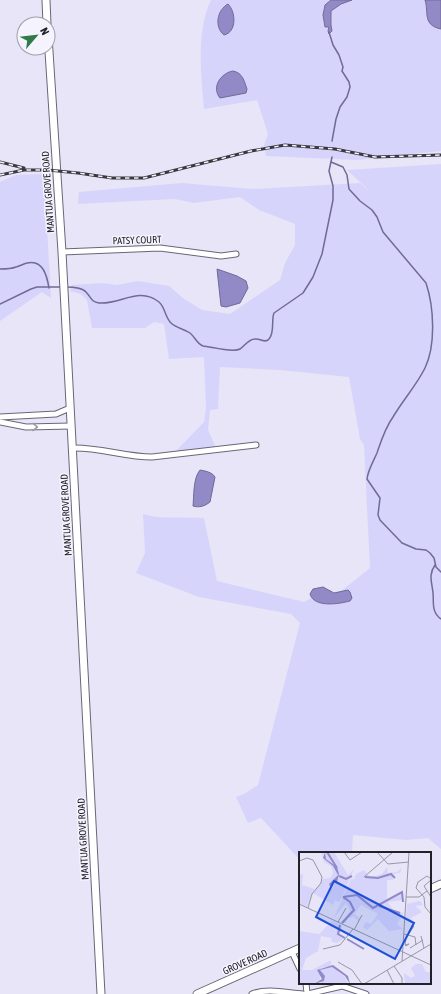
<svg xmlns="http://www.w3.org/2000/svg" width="441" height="994" font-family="'Asap Condensed',sans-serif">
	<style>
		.green { fill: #d7d4fb }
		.water { fill: #918ac7; stroke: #706a97 }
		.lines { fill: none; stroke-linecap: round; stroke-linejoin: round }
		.stream { stroke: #706a97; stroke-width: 1.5 }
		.minor-casing { stroke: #696776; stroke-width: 7 }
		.secondary-casing { stroke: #696776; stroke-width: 9 }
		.minor { stroke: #fff; stroke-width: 5 }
		.secondary { stroke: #fff; stroke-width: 7 }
		.rail-casing { stroke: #39383f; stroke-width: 3 }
		.rail { stroke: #f4f3fe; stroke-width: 1.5; stroke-dasharray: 4.5; stroke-linecap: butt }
		.oneway { stroke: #9c9b9e }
		.labels { text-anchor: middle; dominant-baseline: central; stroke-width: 3; stroke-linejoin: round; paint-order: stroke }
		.street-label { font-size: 10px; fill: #222127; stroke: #f4f3fe }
		.inset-river { fill: none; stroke: #918ac7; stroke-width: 2 }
		.inset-road { fill: none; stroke: #9897a4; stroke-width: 1 }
		.view { fill: #1d4ed8; fill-opacity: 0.15; stroke: #1d4ed8; stroke-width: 2 }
		.inset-edge { fill: none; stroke: #222127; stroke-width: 2 }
	</style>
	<rect width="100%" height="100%" fill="#e7e5f7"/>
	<g class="green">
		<path d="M211,0H332L324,6L323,15L325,27L326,28L329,26L328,31L331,34L332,32L331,11L341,4L353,0H425C428,12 423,25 441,29V151L357,160L266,156L264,145L268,134L257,100L204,109C201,76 196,31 211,0Z"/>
		<path d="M441,164V849L428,838L406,840L353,835L352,853H300V860L261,818L248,823L236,797L244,794L258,785L300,623L291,614L199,597L136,573L145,553L143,514C162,520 183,516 204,518L217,581L304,602L311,598L320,603H343L348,590L340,592L370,568L364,445L360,439L349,377L279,370L220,367L218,409L210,410L208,430L216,448L175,452L204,422L206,408L204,357L169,359L164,324L154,322L145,328H92L87,300L81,294L70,291L72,285L102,283L117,285L138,281L169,286L183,298L202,310L230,314L280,280L285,263L295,245V224L259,210L240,197L194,203L175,199L78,204L79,192L182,183L252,189L360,183L373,194L347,170Z"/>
		<polygon points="44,174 51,298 42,292 0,321 0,182 16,175"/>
	</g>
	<g class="water">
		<polygon points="331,0 352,0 341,4 331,11 331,25 332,31 329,34 328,31 329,27 325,27 323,15 325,5"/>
		<path d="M425,0H441V29C422,25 429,12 425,0Z"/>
		<path d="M228,4C236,12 237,32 224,35C214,27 217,10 228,4Z"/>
		<path d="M233,71C243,73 244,81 247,89L246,93L220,98C211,87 221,73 233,71Z"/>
		<polygon points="217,269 237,276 246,281 248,288 240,303 226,307 221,306"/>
		<path d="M200,470C205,471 212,472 215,477L210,502C205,506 199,508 193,506C194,496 193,478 200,470Z"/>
		<path d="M323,587L334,593L348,590L350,592L352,598L350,601C339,604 314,608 310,594L313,589Z"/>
	</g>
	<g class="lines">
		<g class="stream">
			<polyline points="329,32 333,45 339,55 343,67 342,71 349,82 350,87 347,97 340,107 336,119 332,141"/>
			<path d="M331,162L343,167L347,175L349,189L360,201L372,210L377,217L383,232L426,283C434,307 436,345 425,368C416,386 403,400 393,417C385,428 381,441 377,453C373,462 368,470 367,479L380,498L378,515L380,520L402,543L416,549L426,550L430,553L434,558L436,567L441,572"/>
			<path d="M0,269C5,269 11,269 16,267C20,266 23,264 27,263C43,259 47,276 49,288"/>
			<path d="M65,287C71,287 82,287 86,292C91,297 91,302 99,303C120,305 139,286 159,302C165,307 165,317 171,323C176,328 184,329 190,333C195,337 197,344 203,346C212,347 233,353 240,349C245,346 248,339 255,339C260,338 265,344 269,339C275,333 271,320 274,313L303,293L313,277L322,254L333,200V186L329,171L332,157"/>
			<polyline points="0,304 31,289 37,287 61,287"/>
			<path d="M435,565C428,575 432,582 433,593C434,602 431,612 441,619"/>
		</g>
		<g class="minor-casing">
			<g id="minor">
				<polyline points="62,252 160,248 221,256 236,254"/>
				<polyline points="0,417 56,414 70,408"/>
				<polyline points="0,422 26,427 71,426"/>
				<path d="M72,448C99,447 125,457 152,457L256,445"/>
				<polyline points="292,952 300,969"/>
				<polyline points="306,983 307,994"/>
				<path d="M252,994C267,988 287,993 303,994"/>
				<polyline points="308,994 342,986 366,994"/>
			</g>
		</g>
		<g class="secondary-casing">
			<g id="secondary">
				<polyline points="46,0 47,24"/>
				<polyline points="48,36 62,252 101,994"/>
				<polyline points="430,889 441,884"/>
				<polyline points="197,994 300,948"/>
			</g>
		</g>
		<use href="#minor" class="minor"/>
		<use href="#secondary" class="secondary"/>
		<g class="rail-casing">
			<g id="rail">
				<polyline points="0,162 24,168"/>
				<polyline points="0,175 24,170 48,170 78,173 112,178 144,178 251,151 285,145 335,149 375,157 441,155"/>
			</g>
		</g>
		<use href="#rail" class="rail"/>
	</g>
	<defs><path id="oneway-chevron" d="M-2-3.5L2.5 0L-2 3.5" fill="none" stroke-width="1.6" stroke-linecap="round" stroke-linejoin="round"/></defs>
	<use class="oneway" href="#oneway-chevron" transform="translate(35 427) rotate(2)"/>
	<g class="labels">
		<g class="street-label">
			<text transform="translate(48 192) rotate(-94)">MANTUA GROVE ROAD</text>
			<text transform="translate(137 240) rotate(-2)">PATSY COURT</text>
			<text transform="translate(66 515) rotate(-93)">MANTUA GROVE ROAD</text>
			<text transform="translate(83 839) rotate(-93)">MANTUA GROVE ROAD</text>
			<text transform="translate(245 962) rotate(-24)">GROVE ROAD</text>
		</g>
	</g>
	<g transform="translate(299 852)">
		<rect width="132" height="132" fill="#e7e5f7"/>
		<path d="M22,0H24L26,8L34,14L39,23L30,32L32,39L40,22L35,13L27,7L26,0H35L49,23L55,17L44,43L40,50L36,48L34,53L14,41L24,27L31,26L34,21L32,14L25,10ZM88,15L89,21L98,20L103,16L101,21L94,22V28H88V47L103,39L106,52L104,48L89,50L94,58L105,61L98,72L104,77L90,79L79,67L68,78L64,75L67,70L72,72L79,62L62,53L55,62L61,66L60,70L54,64L52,66L49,65L47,71H42L51,59L47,51L35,66L52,27H55L57,22L65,18L70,24H76L83,22ZM4,22L3,33L16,37L8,55L0,51V23ZM121,49L124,53L116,54L123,60L112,66L113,69L110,68L107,65L108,52ZM32,68L43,73L41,83L46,86L38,91L33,90L32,86L22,84L19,99L7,106L3,118H13L30,109H32V114L21,116V128L15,132H2L0,130V79L20,82L30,72L31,75ZM117,112H123L127,120H132V132H106L105,121L112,126L116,124L112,116ZM33,115L46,125L49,132H20L26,126L21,118Z" fill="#d7d4fb"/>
		<path d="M26,0L27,7L38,15L40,22L38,30L34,31L32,36L33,40L30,32L39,23L34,14L24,6ZM34,113L49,124L51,132L46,124L33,115L21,118L26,124L25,129L15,132L23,127L18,118Z" fill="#918ac7"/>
		<path class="inset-river" d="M28,0L38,16M40,24L47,27L53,24M66,25L79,26L92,22L96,26M44,45L58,43L74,56L103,40L104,50M80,54L101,61M43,71L55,58L51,50L44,45M41,73L39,82L46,86M48,87L65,97"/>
		<path class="inset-road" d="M45,0L51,8L63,0M78,0L89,12L110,10M0,9L8,6L14,8L23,25L22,31L13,42L9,56M65,25L94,0M132,27L128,24L119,30L117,36L125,45L126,55L132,62M132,28L125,34L132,45M107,45H120L128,39M0,52L132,113M39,70L47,56M55,78L63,63M105,82L116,85L117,93M122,84L125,96M106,93L110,92L107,94L106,93L107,86L115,74M111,96L124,88M24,97L41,93L54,77M103,109L110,0M39,110L53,118L63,132M95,114L103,126V132M88,118L95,132M65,132L132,92"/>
		<path class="view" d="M35,29L115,71L96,107L17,65Z"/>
		<rect width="132" height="132" class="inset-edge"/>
	</g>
	<g transform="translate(36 36) rotate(62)"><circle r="19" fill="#f4f3fe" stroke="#a09fa8"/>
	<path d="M0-3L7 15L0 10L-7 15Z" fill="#307b49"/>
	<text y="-6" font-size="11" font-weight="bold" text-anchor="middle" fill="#222127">N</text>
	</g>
</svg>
